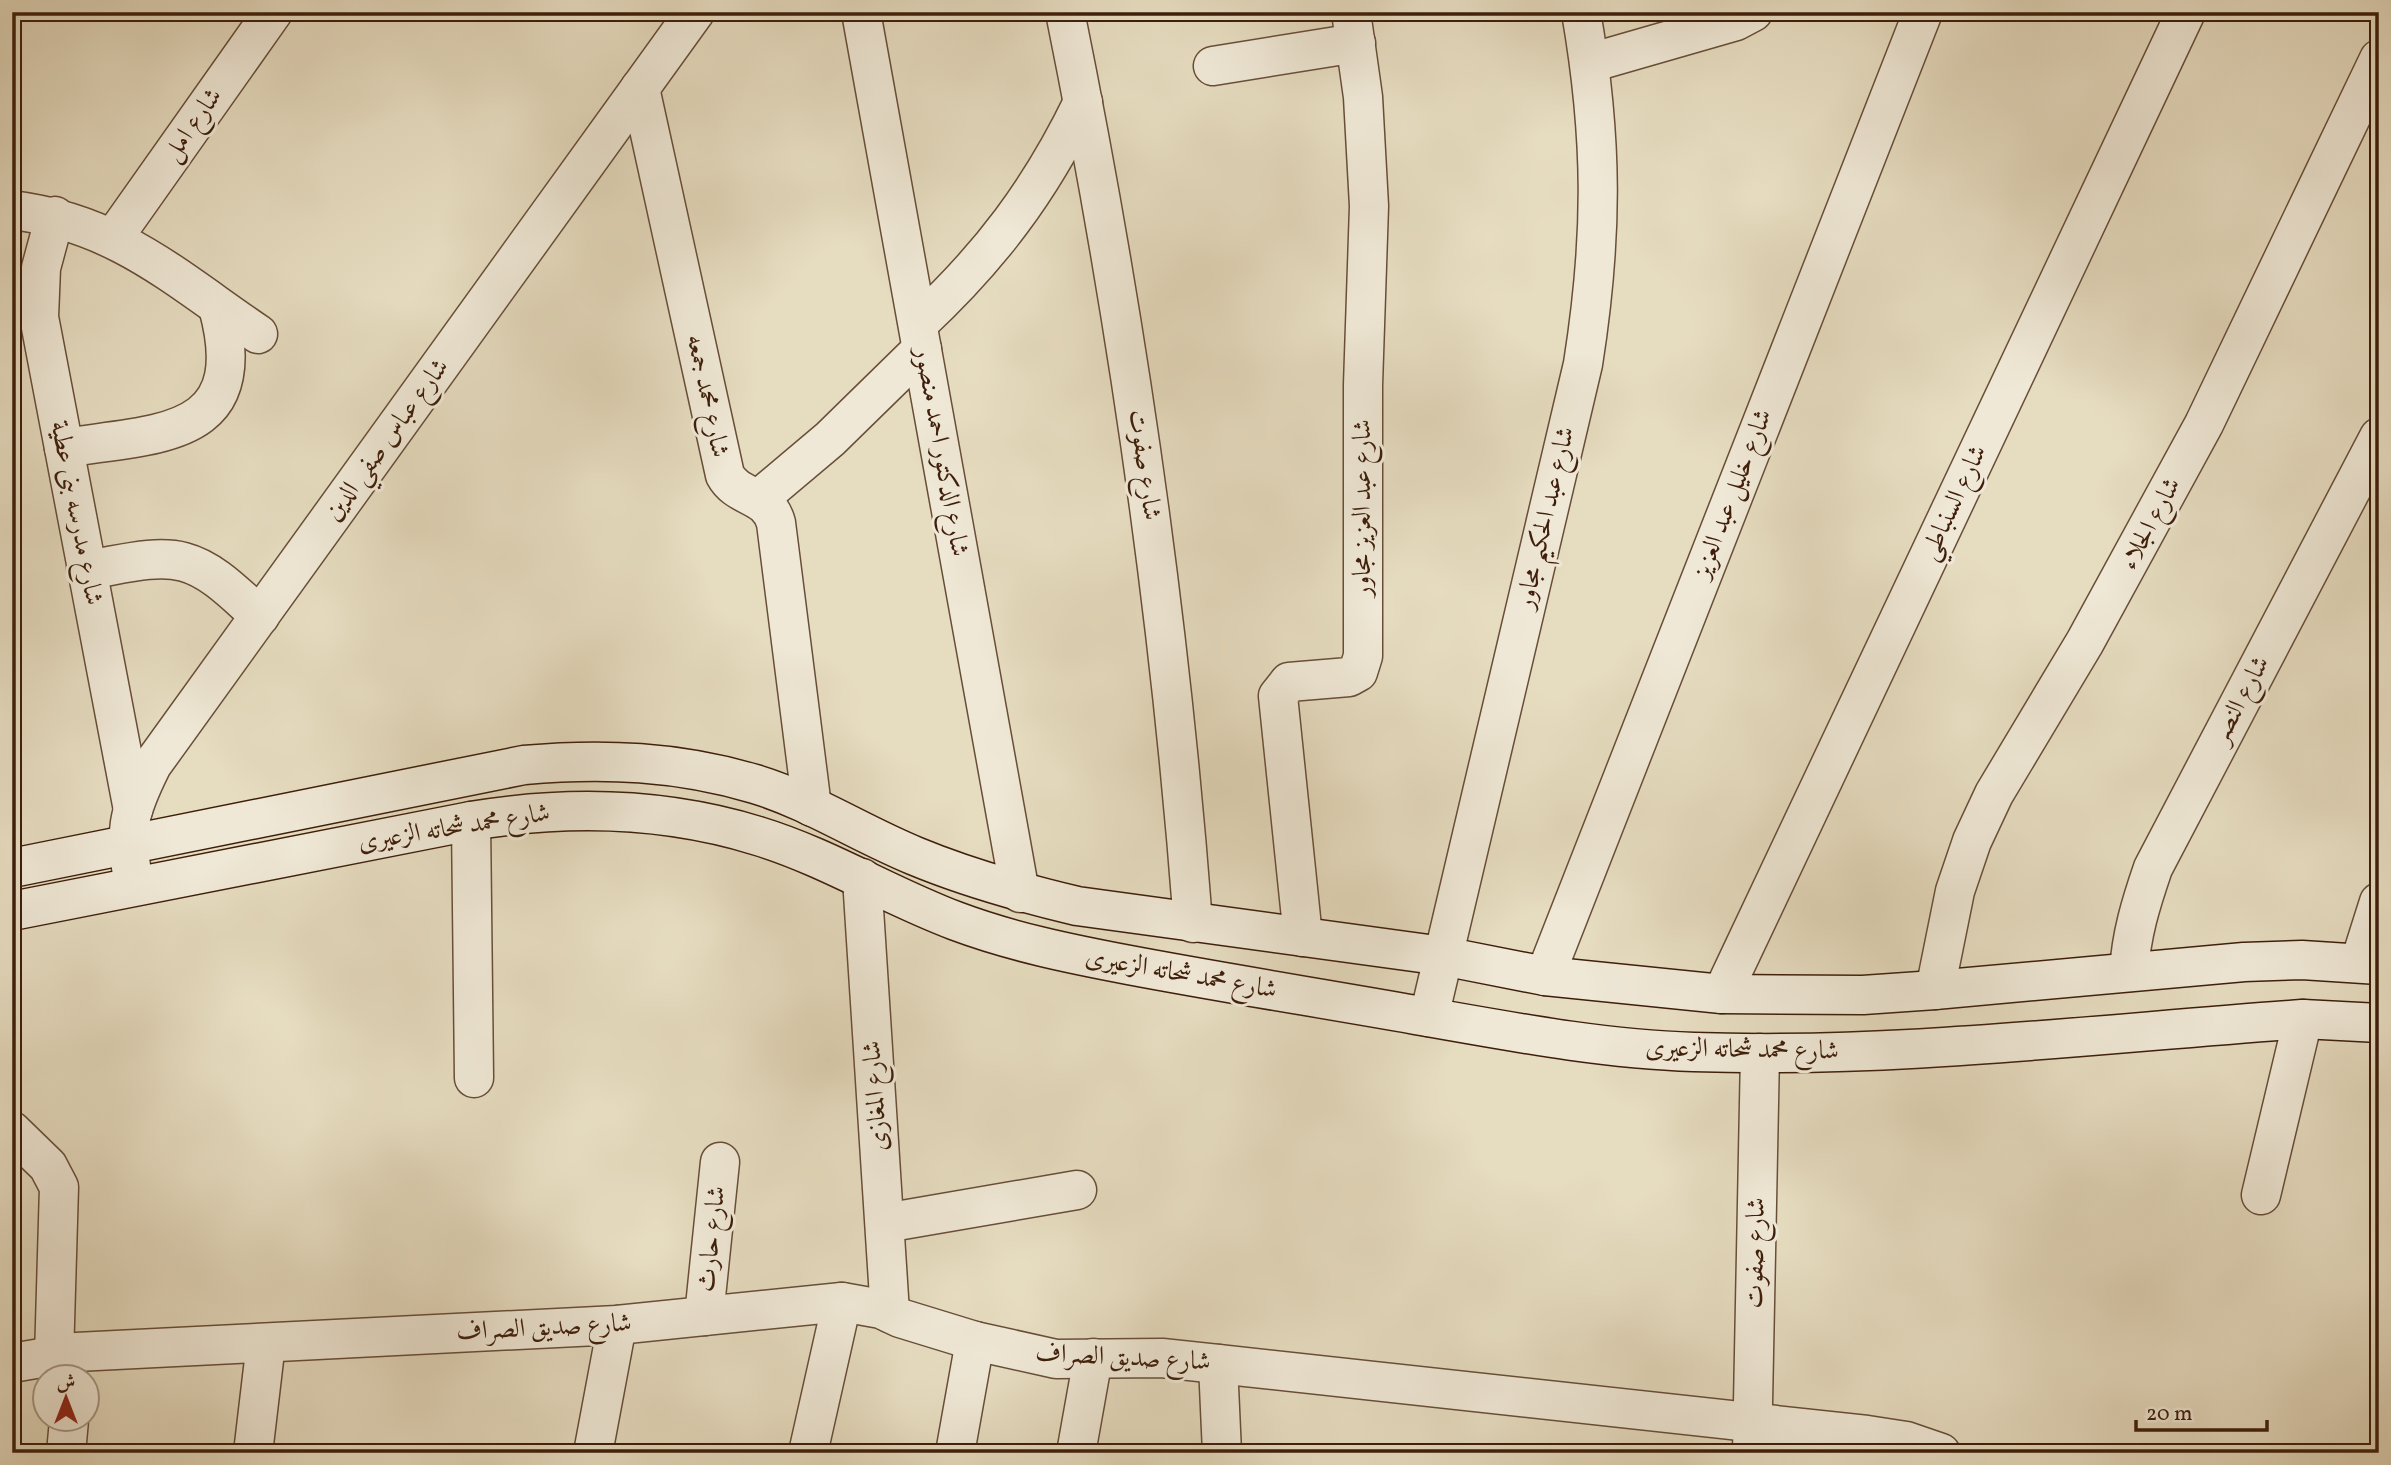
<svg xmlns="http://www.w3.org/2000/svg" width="2391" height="1465" font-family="Vollkorn,Amiri,serif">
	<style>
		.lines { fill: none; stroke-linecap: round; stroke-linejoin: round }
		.street-casing { stroke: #684e38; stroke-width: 41 }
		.secondary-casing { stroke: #3e1e0b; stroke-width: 41 }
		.street { stroke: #efe8d6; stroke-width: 38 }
		.secondary { stroke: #efe8d6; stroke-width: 38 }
		.labels { text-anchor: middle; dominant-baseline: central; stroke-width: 6; stroke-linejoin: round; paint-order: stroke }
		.street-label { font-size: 26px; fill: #3e1e0b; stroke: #efe8d6 }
	</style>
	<rect width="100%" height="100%" fill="#e6dcc0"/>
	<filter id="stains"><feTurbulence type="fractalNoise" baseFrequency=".00286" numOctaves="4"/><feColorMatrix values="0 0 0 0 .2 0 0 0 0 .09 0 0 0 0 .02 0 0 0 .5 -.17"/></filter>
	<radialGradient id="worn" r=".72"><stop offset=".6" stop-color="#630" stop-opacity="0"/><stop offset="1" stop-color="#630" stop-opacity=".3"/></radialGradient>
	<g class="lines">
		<g class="street-casing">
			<g id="street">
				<polyline points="861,12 1020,893"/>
				<path d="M1065,12C1126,313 1170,616 1193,923"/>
				<polyline points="1590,63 1736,21 1753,12"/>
				<polyline points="1213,66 1356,43"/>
				<path d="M640,88L725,475C738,499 768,493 776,523L812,807"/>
				<path d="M12,210C117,223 174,277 258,334"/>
				<polyline points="55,216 41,268 39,317 133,810"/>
				<polyline points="114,237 273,12"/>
				<path d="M918,324C990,257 1040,191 1083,102"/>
				<path d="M64,448C159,433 254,439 218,307"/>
				<polyline points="760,498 830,439 922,349"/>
				<path d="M86,570C116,566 154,554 184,562C214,570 238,597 260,616"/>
				<polyline points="471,821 474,1078"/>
				<polyline points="862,878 890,1313"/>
				<path d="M134,885C124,831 127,815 152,765L695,12"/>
				<polyline points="1303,937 1278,696 1289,682 1349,677 1358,672 1363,656 1363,385 1369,206 1363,97 1351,12"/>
				<polyline points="2360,962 2379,902"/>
				<path d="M2129,972C2131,935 2141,903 2153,868L2379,437"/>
				<polyline points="1545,976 1923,12"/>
				<polyline points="1935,990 1955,891 1972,841 1994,794 2085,642 2204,424 2379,59"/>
				<polyline points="1722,994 2186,12"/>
				<path d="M1429,1017L1583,364C1603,237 1603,139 1581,12"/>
				<polyline points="12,1131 48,1166 59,1187 54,1357"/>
				<polyline points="2261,1195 2303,1019"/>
				<polyline points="885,1223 1077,1190"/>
				<polyline points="704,1316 720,1162"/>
				<polyline points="12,1363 76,1352 617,1325 842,1302 881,1309 900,1318 975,1341 1056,1359 1162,1358 1218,1364 1867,1435 1906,1441 1941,1453"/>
				<polyline points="1218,1364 1222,1453"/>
				<polyline points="66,1453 69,1420"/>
				<polyline points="253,1453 266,1343"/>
				<polyline points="593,1453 617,1325"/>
				<polyline points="808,1453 842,1302"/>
				<polyline points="955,1453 975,1341"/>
				<polyline points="1076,1453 1093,1358"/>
				<polyline points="1752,1453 1760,1053"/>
			</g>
		</g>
		<g class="secondary-casing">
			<g id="secondary">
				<path d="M12,868L524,765C603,758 678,761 755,784C811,801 861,834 915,856C968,878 1022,893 1077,906L1443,956L1545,976L1722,994L1863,995L1935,990L2244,962L2302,960L2379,965"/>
				<path d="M12,911L471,821C568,805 664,807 758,836C827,857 889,896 956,921C1012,942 1071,954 1129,965C1224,983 1320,998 1416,1015C1508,1031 1600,1049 1694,1052C1894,1059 2104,1033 2303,1019L2379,1023"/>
			</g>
		</g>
		<use href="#street" class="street"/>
		<use href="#secondary" class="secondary"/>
	</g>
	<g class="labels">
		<g class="street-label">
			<text transform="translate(193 125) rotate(-55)">شارع امل</text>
			<text transform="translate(707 396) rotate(78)">شارع محمد جمعه</text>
			<text transform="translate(387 440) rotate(-54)">شارع عباس صفي الدين</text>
			<text transform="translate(941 452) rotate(80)">شارع الدكتور احمد منصور</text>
			<text transform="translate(1144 465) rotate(82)">شارع صفوت</text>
			<text transform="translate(1733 494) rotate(-69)">شارع خليل عبد العزيز</text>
			<text transform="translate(1954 503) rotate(-65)">شارع السنباطي</text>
			<text transform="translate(1363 508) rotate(-90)">شارع عبد العزيز مجاور</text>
			<text transform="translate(76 513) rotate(79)">شارع مدرسه بنى عطية</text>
			<text transform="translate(1546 518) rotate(-77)">شارع عبد الحكيم مجاور</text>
			<text transform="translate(2151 524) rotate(-62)">شارع الجلاء</text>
			<text transform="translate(2241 700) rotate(-62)">شارع النصر</text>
			<text transform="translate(454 828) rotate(-9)">شارع محمد شحاته الزعيرى</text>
			<text transform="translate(1181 974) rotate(10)">شارع محمد شحاته الزعيرى</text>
			<text transform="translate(1742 1050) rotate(1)">شارع محمد شحاته الزعيرى</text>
			<text transform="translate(876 1096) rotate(-94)">شارع المغازى</text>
			<text transform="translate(712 1239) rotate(-84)">شارع حارث</text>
			<text transform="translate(1756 1253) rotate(-89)">شارع صفوت</text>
			<text transform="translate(544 1328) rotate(-3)">شارع صديق الصراف</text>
			<text transform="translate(1123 1358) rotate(3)">شارع صديق الصراف</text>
		</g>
	</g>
	<rect width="2391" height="1465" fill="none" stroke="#e6dcc0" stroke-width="42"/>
	<rect x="14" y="14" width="2363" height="1437" fill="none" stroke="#3e1e0b" stroke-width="3.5"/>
	<rect x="21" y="21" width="2349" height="1423" fill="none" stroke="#3e1e0b" stroke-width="2"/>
	<g transform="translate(66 1398)"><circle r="33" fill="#efe8d6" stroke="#a89785" stroke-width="2"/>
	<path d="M0-5L12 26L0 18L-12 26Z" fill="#8f2418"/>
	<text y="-10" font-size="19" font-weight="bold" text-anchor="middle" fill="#3e1e0b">ش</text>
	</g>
	<path d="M2136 1420v10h131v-10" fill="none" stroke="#3e1e0b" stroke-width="3.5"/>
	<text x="2146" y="1420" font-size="21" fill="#3e1e0b" stroke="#efe8d6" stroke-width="5" paint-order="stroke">20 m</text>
	<rect width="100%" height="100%" filter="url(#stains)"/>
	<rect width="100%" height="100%" fill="url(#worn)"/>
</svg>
